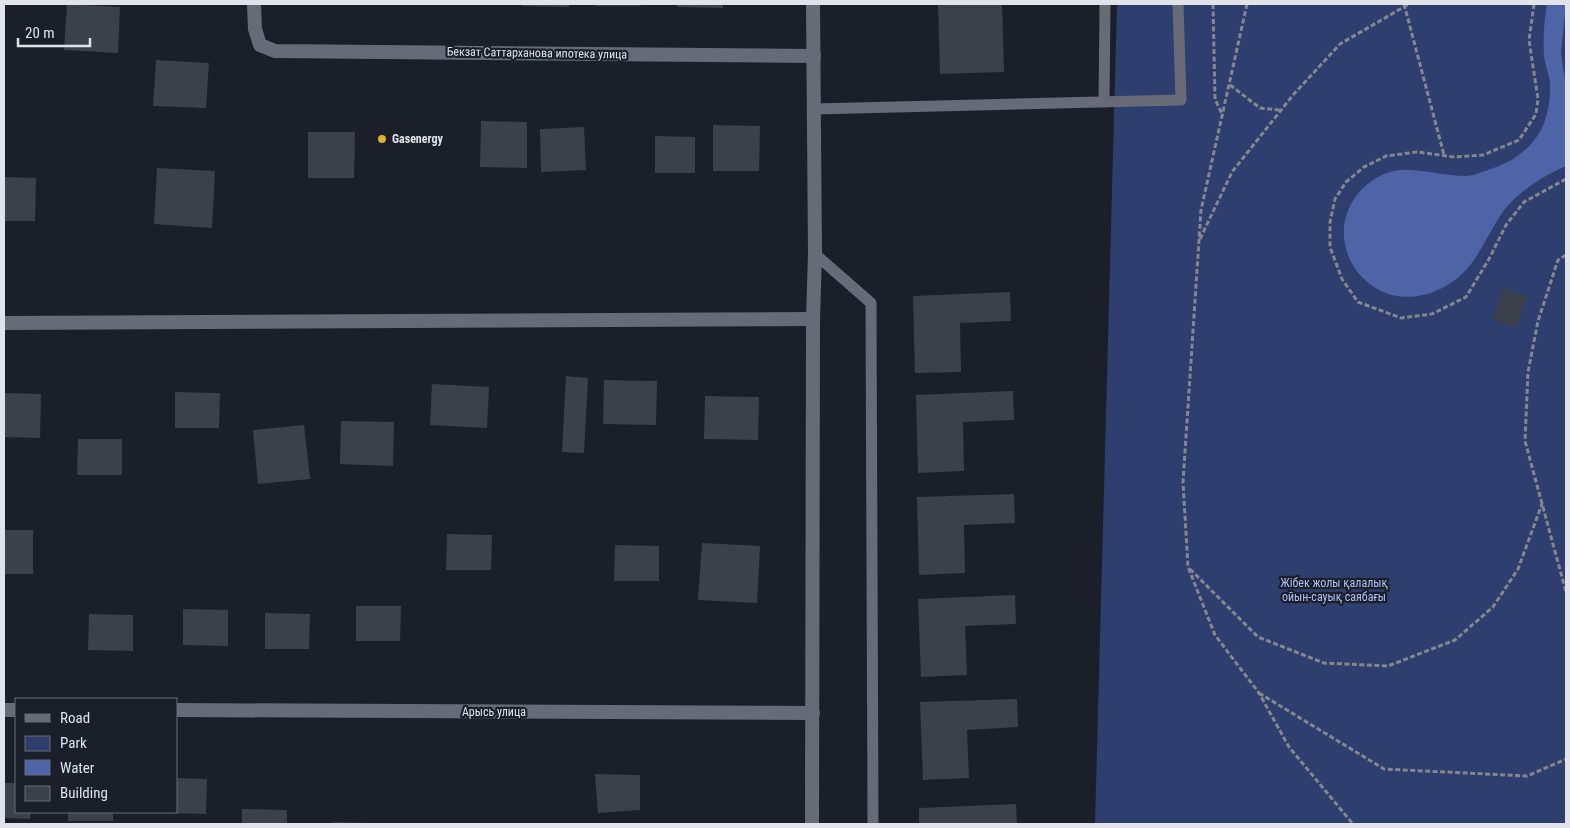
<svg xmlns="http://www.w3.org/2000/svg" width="1570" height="828" font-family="'Roboto Condensed',sans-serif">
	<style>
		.green { fill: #2e3e6e }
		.water { fill: #4e64a6 }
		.building { fill: #3b404b }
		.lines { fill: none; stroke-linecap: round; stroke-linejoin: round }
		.path { stroke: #848790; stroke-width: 3; stroke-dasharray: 5 2.5; stroke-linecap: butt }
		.service { stroke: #666b77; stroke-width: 11 }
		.minor { stroke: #666b77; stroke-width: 14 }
		.poi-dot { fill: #ddb133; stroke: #1b1f29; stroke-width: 2 }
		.labels { text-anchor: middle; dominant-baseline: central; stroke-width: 4.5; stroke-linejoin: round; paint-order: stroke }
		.street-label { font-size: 12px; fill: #e0e3ea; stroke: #1b1f29 }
		.poi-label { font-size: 12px; font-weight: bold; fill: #e0e3ea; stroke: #1b1f29; text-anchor: start }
		.park-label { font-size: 12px; fill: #acc1fa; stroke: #1b1f29 }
	</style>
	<rect width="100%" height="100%" fill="#1b1f29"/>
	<polygon class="green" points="1117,4 1566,4 1566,824 1095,824"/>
	<path class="water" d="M1547,4H1566L1561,53L1566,86V166C1543,176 1521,190 1505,209C1492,226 1484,247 1471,264C1449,293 1406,308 1374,287C1356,275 1346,258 1344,237C1341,201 1374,167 1410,170C1429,171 1448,176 1466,176C1472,176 1479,173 1485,171C1508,164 1528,153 1541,130C1548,117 1551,97 1550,82C1549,74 1545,65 1544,56C1543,38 1544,22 1547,4Z"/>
	<g class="building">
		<polygon points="67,4 120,7 118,53 64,50"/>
		<polygon points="522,4 569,4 569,7 522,6"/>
		<rect x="595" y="4" width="46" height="2"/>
		<polygon points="677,4 723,4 723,8 677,7"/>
		<polygon points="938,4 1002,4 1004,72 940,74"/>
		<polygon points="156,60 209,63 206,108 153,106"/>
		<polygon points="481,121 527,122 527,168 480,167"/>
		<polygon points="713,125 760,126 759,171 713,171"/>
		<polygon points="584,127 586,170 541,172 540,129"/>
		<polygon points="308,132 355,132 354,178 308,178"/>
		<polygon points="655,136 695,137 695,173 655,173"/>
		<polygon points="157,168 215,171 212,228 154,224"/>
		<polygon points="4,177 36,178 35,221 4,221"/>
		<polygon points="1503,288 1527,297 1516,328 1492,319"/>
		<polygon points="1010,292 1011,321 960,323 961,372 915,373 913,296"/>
		<polygon points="566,376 588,378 584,453 562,452"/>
		<polygon points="604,380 657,381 656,425 603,424"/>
		<polygon points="432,384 489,387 487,428 430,425"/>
		<polygon points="1013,391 1014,420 963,422 964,471 918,473 916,395"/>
		<polygon points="175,392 220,393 219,428 175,428"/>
		<polygon points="4,393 41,394 40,438 4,437"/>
		<polygon points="705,396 759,397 758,440 704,439"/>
		<polygon points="341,421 394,422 393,466 340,464"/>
		<polygon points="304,425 310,479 258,484 253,430"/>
		<polygon points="78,439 122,439 122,475 77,475"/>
		<polygon points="1014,494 1015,523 964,525 965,573 919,575 917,497"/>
		<rect x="4" y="530" width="29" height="44"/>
		<polygon points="447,534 492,535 491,570 446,570"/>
		<polygon points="702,543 760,546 757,603 698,600"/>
		<polygon points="615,545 659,546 659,581 614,581"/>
		<polygon points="1015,595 1016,624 965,626 967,675 921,677 918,599"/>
		<polygon points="356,606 401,606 400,641 356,641"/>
		<polygon points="183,609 228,610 228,646 183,645"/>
		<polygon points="265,613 310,614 309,649 265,649"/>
		<polygon points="89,614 133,615 133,651 88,650"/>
		<polygon points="1017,699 1018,727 967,730 969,778 923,780 920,702"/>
		<polygon points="595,774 640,775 640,810 598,813"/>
		<polygon points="176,778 207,779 206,814 165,813 176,812"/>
		<polygon points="4,783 16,783 16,812 31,812 30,819 4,818"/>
		<polygon points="1016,804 1017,824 919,824 919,808"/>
		<polygon points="242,809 287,810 287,824 242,824"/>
		<rect x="68" y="812" width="45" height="9"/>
		<polygon points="332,822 368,823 368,824 332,824"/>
	</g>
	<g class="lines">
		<g class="path">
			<polyline points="1213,4 1215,99 1223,116"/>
			<polyline points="1247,4 1201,210 1183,482 1188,567 1215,635 1259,693 1289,747 1353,824"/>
			<polyline points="1404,4 1444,155"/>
			<polyline points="1534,4 1529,40 1538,99 1536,114 1519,140 1483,155 1454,157 1417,152 1386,156 1364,167 1346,182 1335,199 1330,222 1330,247 1342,279 1358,302 1401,318 1432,314 1466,297 1489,259 1506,225 1524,202 1566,179"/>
			<polyline points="1230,85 1260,108 1280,110"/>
			<polyline points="1200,239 1232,172 1293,95 1340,44 1409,4"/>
			<polyline points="1566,255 1558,260 1538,321 1528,372 1525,441 1566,592"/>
			<polyline points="1190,569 1258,637 1324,663 1388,666 1455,640 1493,607 1518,569 1542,504"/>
			<polyline points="1259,693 1384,769 1527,776 1566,759"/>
		</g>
		<g class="service">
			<polyline points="1104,102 1105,4"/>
			<polyline points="814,109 1181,100 1178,4"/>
			<polyline points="815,254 871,303 873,824"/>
		</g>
		<g class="minor">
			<polyline points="254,4 255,29 260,45 275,51 814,56"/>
			<polyline points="4,323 813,319"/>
			<polyline points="4,710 16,710"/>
			<polyline points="176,710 813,713"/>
			<polyline points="812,824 813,319 815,254 813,4"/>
		</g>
	</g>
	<circle class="poi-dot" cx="382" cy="139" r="5"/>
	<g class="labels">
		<g class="street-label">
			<text transform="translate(537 53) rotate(1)">Бекзат Саттарханова ипотека улица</text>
			<text x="494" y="712">Арысь улица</text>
		</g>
		<g class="poi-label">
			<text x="392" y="139">Gasenergy</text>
		</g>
		<g class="park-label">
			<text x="1334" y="583">Жібек жолы қалалық<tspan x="1334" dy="14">ойын-сауық саябағы</tspan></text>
		</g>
	</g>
	<rect width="1570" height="828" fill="none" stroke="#e0e3ea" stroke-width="10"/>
	<rect x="15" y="698" width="162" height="115" fill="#1b1f29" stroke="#6a6d76"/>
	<rect x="25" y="714" width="25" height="8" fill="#666b77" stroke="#6a6d76"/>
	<text x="60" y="723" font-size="15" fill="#e0e3ea">Road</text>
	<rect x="25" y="736" width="25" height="15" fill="#2e3e6e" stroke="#6a6d76"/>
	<text x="60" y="748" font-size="15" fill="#e0e3ea">Park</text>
	<rect x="25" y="760" width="25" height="15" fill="#4e64a6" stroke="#6a6d76"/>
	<text x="60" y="773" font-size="15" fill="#e0e3ea">Water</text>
	<rect x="25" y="786" width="25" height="15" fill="#3b404b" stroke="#6a6d76"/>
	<text x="60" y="798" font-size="15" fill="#e0e3ea">Building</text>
	<path d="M18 38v8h72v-8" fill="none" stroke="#e0e3ea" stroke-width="2.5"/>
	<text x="25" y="38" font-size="15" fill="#e0e3ea" stroke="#1b1f29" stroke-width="4" paint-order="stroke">20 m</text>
</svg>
